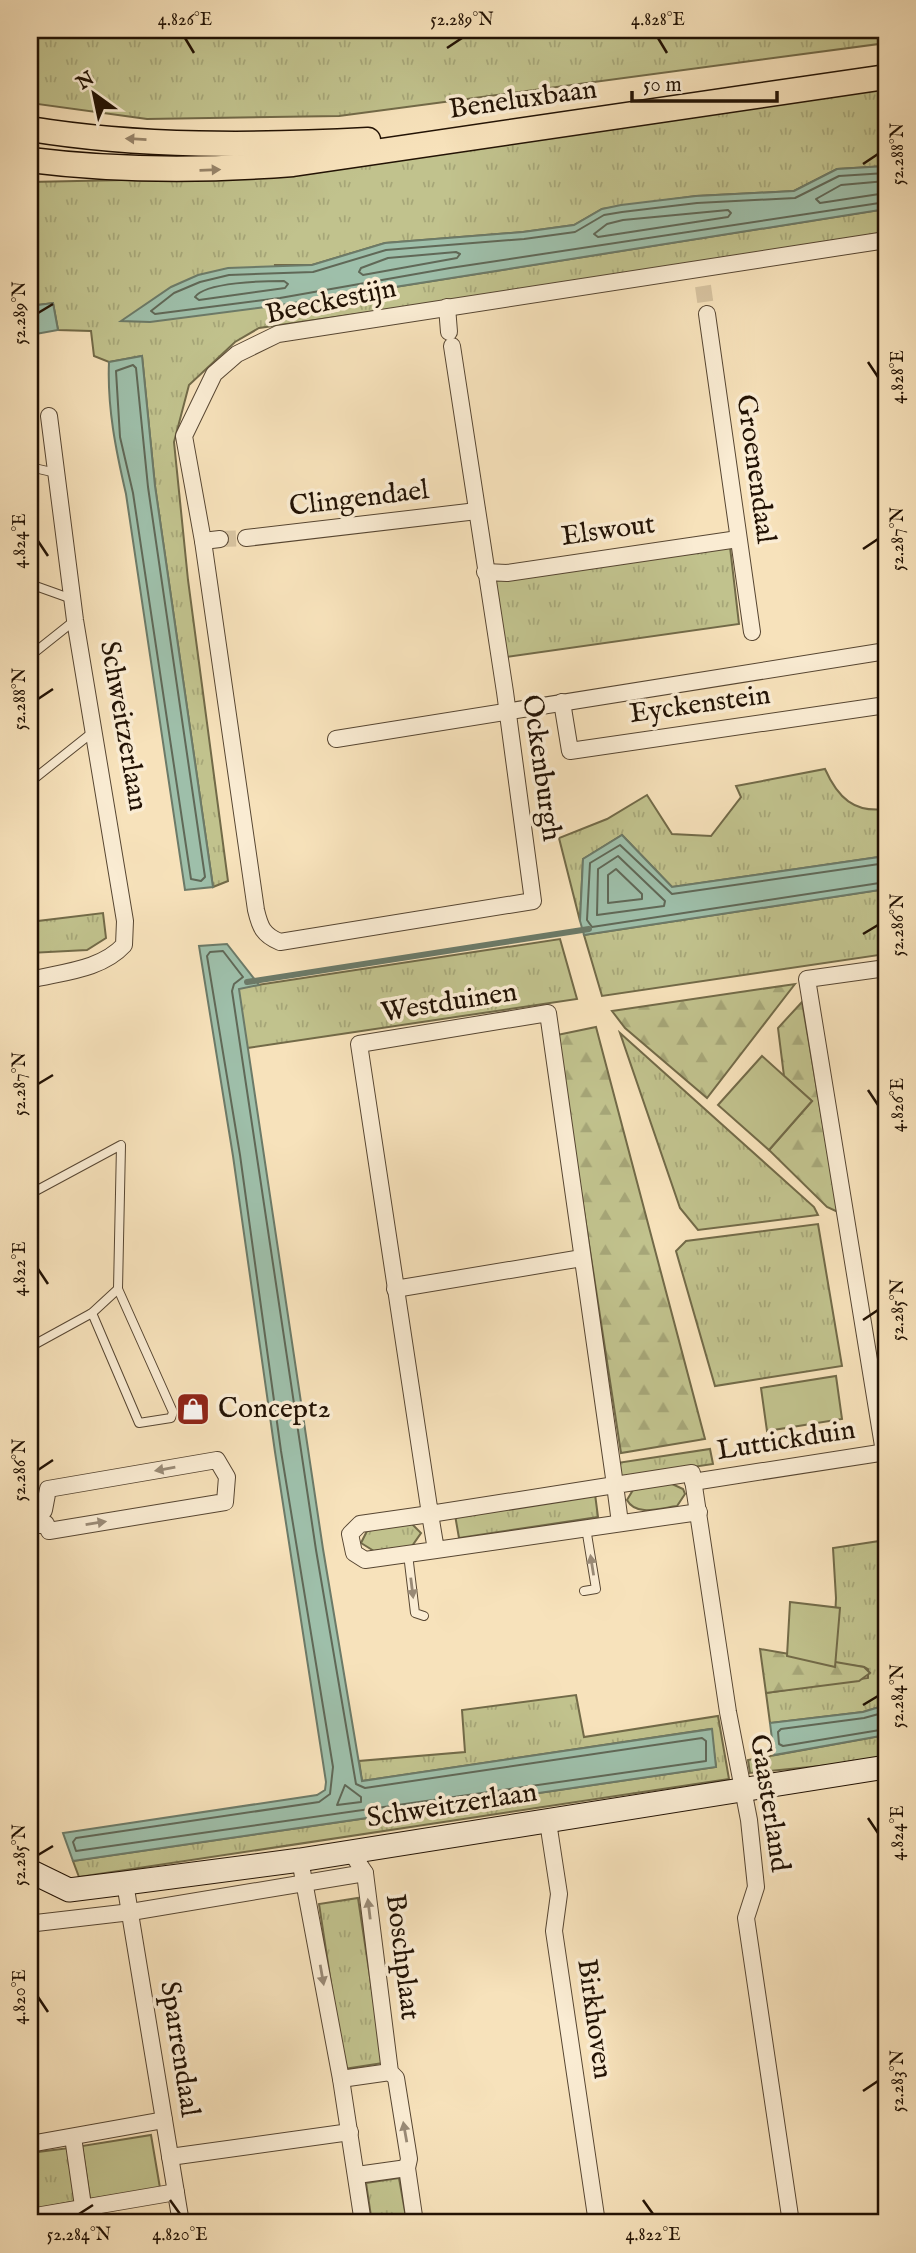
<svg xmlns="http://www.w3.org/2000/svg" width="916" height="2253" font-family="'IM FELL English',serif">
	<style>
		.grass { fill: url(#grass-tufts); stroke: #726a48; stroke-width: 2 }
		.forest { fill: url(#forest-firs); stroke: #726a48; stroke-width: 2 }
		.green { fill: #c1c28d; stroke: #726a48; stroke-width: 2 }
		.water { fill: #9ebfaa; stroke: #6c7a68; stroke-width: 2 }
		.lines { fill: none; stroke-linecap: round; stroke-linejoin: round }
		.shore { stroke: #606857; stroke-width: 2 }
		.stream { stroke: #6c7a68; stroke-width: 6 }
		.street-tunnel { stroke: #d7c3a0; stroke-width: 16; stroke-dasharray: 16 8; stroke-linecap: butt }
		.lane-casing { stroke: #574632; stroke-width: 10 }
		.street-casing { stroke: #574632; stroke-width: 18 }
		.secondary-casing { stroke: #221204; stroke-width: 25 }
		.primary-casing { stroke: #221204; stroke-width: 27 }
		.lane { stroke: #faecd3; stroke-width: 8 }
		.street { stroke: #faecd3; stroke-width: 16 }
		.secondary { stroke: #faecd3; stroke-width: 23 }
		.primary { stroke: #f7e2bb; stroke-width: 24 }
		.oneway { fill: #978469 }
		.oneway2 { fill: #998a76 }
		.ticks { fill: none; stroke: #221204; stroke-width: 2.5 }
		.labels { text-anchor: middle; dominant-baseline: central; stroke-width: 7; stroke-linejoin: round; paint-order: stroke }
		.street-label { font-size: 28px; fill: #221204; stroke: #faecd3 }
		.poi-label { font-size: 28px; fill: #221204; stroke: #faecd3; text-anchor: start }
		.neatline { fill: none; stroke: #221204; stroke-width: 2.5 }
		.ticks-label { font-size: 18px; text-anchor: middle; fill: #221204 }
	</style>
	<defs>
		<pattern id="grass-tufts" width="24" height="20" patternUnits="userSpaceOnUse" patternTransform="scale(1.75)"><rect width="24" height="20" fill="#c1c28d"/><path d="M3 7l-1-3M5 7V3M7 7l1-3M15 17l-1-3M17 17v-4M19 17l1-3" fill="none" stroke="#a6a678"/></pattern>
		<pattern id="forest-firs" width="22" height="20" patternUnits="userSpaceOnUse" patternTransform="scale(1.75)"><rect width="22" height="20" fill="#c1c28d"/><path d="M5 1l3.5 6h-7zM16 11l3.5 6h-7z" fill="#a6a678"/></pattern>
	</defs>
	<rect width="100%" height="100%" fill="#f7e2bb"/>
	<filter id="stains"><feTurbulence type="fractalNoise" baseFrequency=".00286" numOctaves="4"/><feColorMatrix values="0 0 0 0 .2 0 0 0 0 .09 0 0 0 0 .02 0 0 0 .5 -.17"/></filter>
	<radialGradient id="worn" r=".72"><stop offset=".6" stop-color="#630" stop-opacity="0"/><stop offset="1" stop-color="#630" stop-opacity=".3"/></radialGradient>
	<g class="grass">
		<polygon points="30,30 886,30 886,43 339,116 147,119 30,103"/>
		<polygon points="886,85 886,166 837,169 794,191 696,196 602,209 574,225 523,232 385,243 312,265 275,265 281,305 886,209 886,239 259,328 235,342 189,385 174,442 188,580 228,881 213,887 155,486 142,356 109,362 94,356 91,331 58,330 53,303 30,306 30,182 270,177"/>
		<polygon points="730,547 739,624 506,657 494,581"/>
		<path d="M825,769C838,798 854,813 886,809V856L672,887L622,835L583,859L580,921L559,838L607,819L647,795L672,834L711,836L741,797L736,786Z"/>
		<polygon points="886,889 886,954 602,996 584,935"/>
		<polygon points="103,913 106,938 87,950 30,953 30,922"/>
		<polygon points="560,939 577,999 247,1048 238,988"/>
		<polygon points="620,1033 814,1207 818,1215 698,1230 680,1208"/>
		<polygon points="818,1224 842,1366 715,1386 676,1251 686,1241"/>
		<polygon points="710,1449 713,1464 619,1478 617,1463"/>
		<path d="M670,1483L683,1489L685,1494L677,1506C661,1508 636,1517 627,1500L633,1490Z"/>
		<polygon points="595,1494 598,1517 459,1538 455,1515"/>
		<polygon points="411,1523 421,1533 412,1546 374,1551 361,1543 368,1529"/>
		<polygon points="886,1540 886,1705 863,1712 770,1723 766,1693 868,1678 868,1669 864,1667 833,1663 836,1598 833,1548"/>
		<polygon points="576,1695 584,1737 718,1716 729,1779 79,1877 73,1861 716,1767 711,1729 362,1781 359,1761 465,1752 462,1710"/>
		<polygon points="886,1735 886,1756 870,1761 750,1773 748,1760"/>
		<polygon points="358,1898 383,2063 344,2069 319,1904"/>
		<polygon points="69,2148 76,2201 30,2210 30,2153"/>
		<polygon points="399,2178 407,2223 372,2223 366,2183"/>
	</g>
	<g class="forest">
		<polygon points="795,984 707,1098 625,1028 612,1011"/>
		<polygon points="802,1002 838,1212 827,1207 769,1150 812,1101 784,1076 778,1028"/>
		<polygon points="596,1027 705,1439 621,1453 557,1035"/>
		<polygon points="760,1649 864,1667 870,1673 859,1681 766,1693"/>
	</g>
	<g class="green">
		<polygon points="762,1056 812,1101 769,1150 718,1105"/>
		<polygon points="836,1376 842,1419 767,1431 761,1388"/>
		<polygon points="790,1602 840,1608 835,1667 787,1656"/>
		<polygon points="151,2135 160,2188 90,2199 82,2146"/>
	</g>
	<g class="water">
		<polygon points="886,166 886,209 281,305 150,322 121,321 171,287 198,275 228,268 312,265 385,243 523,232 574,225 602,209 621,205 696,196 794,191 837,169"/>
		<polygon points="53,303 58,330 30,335 30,306"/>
		<path d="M142,356L155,486L213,887L185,890L126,494C116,451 107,407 109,362Z"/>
		<polygon points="622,835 672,887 886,856 886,889 584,935 580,921 583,859"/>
		<polygon points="227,944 259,985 239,989 323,1549 362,1781 712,1729 716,1767 73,1861 63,1833 317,1795 325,1790 326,1782 275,1452 233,1156 199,946"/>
		<polygon points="886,1705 886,1735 774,1755 770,1723 863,1712"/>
	</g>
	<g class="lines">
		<g class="shore">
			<polyline points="886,173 839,176 795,198 697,203 622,212 604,215 575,232 524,239 386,250 313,272 229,275 200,282 174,293 151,311 155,314 280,298 450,268 886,202"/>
			<polyline points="886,181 841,185 816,199 820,203 886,193"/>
			<polygon points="728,210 731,213 728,217 598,237 594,234 607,224 623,220"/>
			<polygon points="456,252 460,254 457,258 363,275 359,272 361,268 388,258"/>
			<path d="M284,281L288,284L285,288L199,300L195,297C205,282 265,281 284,281Z"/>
			<polygon points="133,365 136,368 148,487 205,877 201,881 191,879 133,493 120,437 116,371"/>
			<polygon points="618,856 665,901 664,906 597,915 598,869"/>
			<polyline points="886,863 672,894 620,845 590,863 587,920 592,927 886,882"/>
			<polygon points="616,869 642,894 642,899 608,903 608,875"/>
			<polygon points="223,951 243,977 234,984 232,991 316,1550 356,1784 365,1788 702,1738 706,1741 706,1761 76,1851 73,1842 76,1838 319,1802 330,1794 333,1767 281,1451 240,1155 207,956 210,952"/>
			<polyline points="886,1712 864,1718 781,1729 778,1732 779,1744 783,1746 886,1729"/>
			<polygon points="345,1785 361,1797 361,1802 337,1805"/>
		</g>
		<polyline class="stream" points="247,982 589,929"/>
		<g class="street-tunnel">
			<polyline points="703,286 707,314"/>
			<polyline points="220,539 246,538"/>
		</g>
		<g class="lane-casing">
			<g id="lane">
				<polyline points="30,467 56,473"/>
				<polyline points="30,584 72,599"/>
				<polyline points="30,656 74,621"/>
				<polyline points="30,782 93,732"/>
				<polyline points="30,1194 121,1145 118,1289 92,1313 30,1347"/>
				<polyline points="92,1313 139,1423 171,1418 173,1412 118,1289"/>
				<polyline points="408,1554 415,1613 424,1616"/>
				<polyline points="584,1591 596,1589 586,1528"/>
			</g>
		</g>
		<g class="street-casing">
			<g id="street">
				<polyline points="447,307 449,332"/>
				<polyline points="707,314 752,632"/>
				<path d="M452,346L505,692L533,901L280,942C263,935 260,927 256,910L203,541L184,436L214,374L237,354L278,334L886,240"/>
				<polyline points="246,538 477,511"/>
				<polyline points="203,541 220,539"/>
				<polyline points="485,572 507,573 738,539"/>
				<polyline points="562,702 570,751 886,705"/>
				<polyline points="336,739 886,651"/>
				<path d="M30,980C62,972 101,970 124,945L125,921L75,620L49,416"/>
				<polygon points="548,1013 615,1485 430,1514 359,1044"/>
				<polyline points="395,1289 582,1258"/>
				<polyline points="884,1452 807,979 886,968"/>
				<polyline points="693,1482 886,1452"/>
				<polyline points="30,1511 44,1510 48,1489 217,1460 227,1477 225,1502 49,1531 46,1524 30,1526"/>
				<polyline points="620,1523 615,1485 692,1473 728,1712 749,1820 756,1887 746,1918 791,2223"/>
				<polyline points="436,1550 430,1514 360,1524 350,1534 354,1553 365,1560 436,1550 699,1512"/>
				<polyline points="548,1822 559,1894 554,1931 597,2223"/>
				<polyline points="351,1852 365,1873 390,2072 396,2078 409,2159 407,2168 415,2223"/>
				<polyline points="300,1860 341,2079 363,2223"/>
				<polyline points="125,1883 181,2223"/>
				<polyline points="30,1920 36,1923 131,1912 365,1873"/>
				<polyline points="341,2079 390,2072"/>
				<polyline points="73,2137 83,2206"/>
				<polyline points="30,2144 164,2120"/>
				<polyline points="170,2157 350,2132"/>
				<polyline points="357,2175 407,2168"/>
				<polyline points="30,2217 176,2192"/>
			</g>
		</g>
		<g class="secondary-casing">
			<polyline id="secondary" points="30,1871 69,1890 125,1883 300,1860 886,1767"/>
		</g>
		<g class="primary-casing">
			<g id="primary">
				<path d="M30,129C141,147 256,146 368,140"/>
				<path d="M30,160C118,171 204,171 293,164L886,77"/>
			</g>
		</g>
		<use href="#lane" class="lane"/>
		<use href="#street" class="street"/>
		<use href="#secondary" class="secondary"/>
		<use href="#primary" class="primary"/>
	</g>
	<defs><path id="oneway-solid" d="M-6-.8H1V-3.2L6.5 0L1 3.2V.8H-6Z" transform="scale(1.75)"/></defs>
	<g class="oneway">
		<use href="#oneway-solid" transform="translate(136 139) rotate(-177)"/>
		<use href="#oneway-solid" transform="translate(210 170) rotate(-2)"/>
	</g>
	<g class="oneway2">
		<use href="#oneway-solid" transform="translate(165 1469) rotate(170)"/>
		<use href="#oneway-solid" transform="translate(96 1523) rotate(-9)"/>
		<use href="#oneway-solid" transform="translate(592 1565) rotate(-99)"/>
		<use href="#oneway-solid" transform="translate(412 1588) rotate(83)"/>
		<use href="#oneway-solid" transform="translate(369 1909) rotate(-97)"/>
		<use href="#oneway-solid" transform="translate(322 1975) rotate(80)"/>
		<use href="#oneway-solid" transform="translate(405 2132) rotate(-100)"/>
	</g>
	<path class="ticks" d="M185,38L194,53M658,38L667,53M447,48L462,38M863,164L878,154M38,313L53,304M868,362L878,377M38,541L48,556M863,549L878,539M38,699L53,689M863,934L878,925M38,1084L53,1075M868,1090L878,1105M38,1269L48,1284M863,1320L878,1310M38,1470L53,1460M863,1705L878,1696M868,1818L878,1833M38,1855L53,1846M38,1997L48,2012M863,2091L878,2081M170,2200L180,2214M643,2200L653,2214M79,2214L93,2205"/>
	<defs>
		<g id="shop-square" transform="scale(1.75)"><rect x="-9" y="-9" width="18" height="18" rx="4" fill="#8f2418" stroke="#faecd3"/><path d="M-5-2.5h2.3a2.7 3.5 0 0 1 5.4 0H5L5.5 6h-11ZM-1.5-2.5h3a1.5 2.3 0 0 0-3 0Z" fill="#fff"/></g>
	</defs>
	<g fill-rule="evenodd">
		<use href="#shop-square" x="193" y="1409"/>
	</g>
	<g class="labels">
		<g class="street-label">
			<text transform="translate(523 100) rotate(-8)">Beneluxbaan</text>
			<text transform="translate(331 302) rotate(-12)">Beeckestijn</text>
			<text transform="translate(755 469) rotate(82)">Groenendaal</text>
			<text transform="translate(359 499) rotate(-7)">Clingendael</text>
			<text transform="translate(608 531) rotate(-8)">Elswout</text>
			<text transform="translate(700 705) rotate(-8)">Eyckenstein</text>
			<text transform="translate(123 726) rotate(80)">Schweitzerlaan</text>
			<text transform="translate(541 768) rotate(82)">Ockenburgh</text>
			<text transform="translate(449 1003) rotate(-9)">Westduinen</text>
			<text transform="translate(786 1441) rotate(-9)">Luttickduin</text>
			<text transform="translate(769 1803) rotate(81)">Gaasterland</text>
			<text transform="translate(452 1806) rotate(-9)">Schweitzerlaan</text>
			<text transform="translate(402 1957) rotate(83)">Boschplaat</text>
			<text transform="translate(594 2019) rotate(82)">Birkhoven</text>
			<text transform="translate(179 2049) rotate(81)">Sparrendaal</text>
		</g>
		<g class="poi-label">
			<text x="218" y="1409">Concept2</text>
		</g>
	</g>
	<rect width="916" height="2253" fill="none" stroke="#f7e2bb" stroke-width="77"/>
	<g transform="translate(94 94) rotate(327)" stroke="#faecd3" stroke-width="5" paint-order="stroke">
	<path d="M0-5L12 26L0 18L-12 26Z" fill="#221204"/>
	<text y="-10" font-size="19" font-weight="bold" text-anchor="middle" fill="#221204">N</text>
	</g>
	<path d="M632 91v10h145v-10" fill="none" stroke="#221204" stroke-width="3.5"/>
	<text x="643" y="91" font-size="21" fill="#221204" stroke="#faecd3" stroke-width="5" paint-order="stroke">50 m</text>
	<rect x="38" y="38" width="840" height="2176" class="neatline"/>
	<g class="ticks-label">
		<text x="185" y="25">4.826°E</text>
		<text x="462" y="25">52.289°N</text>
		<text x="658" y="25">4.828°E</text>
		<text transform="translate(897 154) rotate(-90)" y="6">52.288°N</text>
		<text transform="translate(19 313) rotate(-90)" y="6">52.289°N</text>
		<text transform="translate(897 377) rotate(-90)" y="6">4.828°E</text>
		<text transform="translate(897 539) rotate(-90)" y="6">52.287°N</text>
		<text transform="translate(19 541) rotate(-90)" y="6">4.824°E</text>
		<text transform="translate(19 699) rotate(-90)" y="6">52.288°N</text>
		<text transform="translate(897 925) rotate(-90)" y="6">52.286°N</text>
		<text transform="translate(19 1084) rotate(-90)" y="6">52.287°N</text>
		<text transform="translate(897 1105) rotate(-90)" y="6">4.826°E</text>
		<text transform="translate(19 1269) rotate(-90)" y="6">4.822°E</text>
		<text transform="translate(897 1310) rotate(-90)" y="6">52.285°N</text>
		<text transform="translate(19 1470) rotate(-90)" y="6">52.286°N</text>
		<text transform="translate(897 1696) rotate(-90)" y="6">52.284°N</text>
		<text transform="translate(897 1833) rotate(-90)" y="6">4.824°E</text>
		<text transform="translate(19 1855) rotate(-90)" y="6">52.285°N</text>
		<text transform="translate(19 1997) rotate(-90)" y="6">4.820°E</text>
		<text transform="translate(897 2081) rotate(-90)" y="6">52.283°N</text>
		<text x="79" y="2240">52.284°N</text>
		<text x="180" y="2240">4.820°E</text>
		<text x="653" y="2240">4.822°E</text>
	</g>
	<rect width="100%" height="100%" filter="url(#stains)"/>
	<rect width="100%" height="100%" fill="url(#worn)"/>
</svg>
